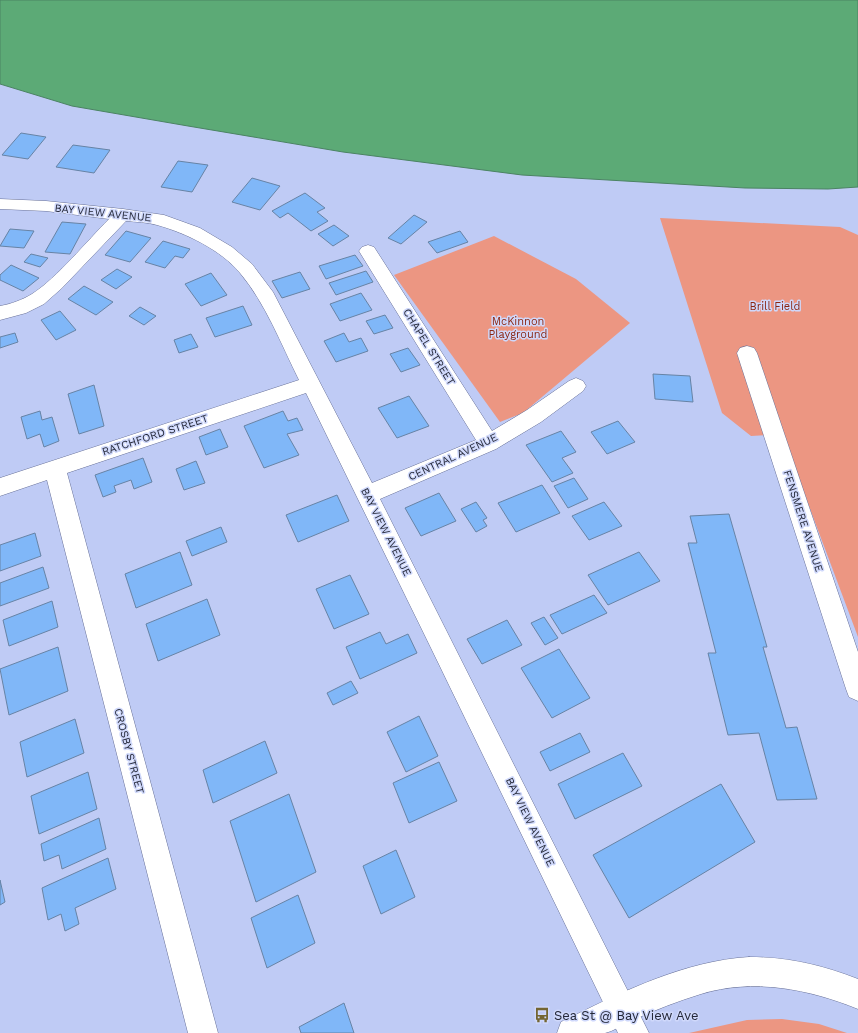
<svg xmlns="http://www.w3.org/2000/svg" width="858" height="1033" font-family="'Work Sans',sans-serif">
	<style>
		.green { fill: #ec9682 }
		.water { fill: #5caa76; stroke: #4b8363 }
		.building { fill: #80b7f8; stroke: #6783a5 }
		.lines { fill: none; stroke-linecap: round; stroke-linejoin: round }
		.minor-casing { stroke: #687198; stroke-width: 1 }
		.tertiary-casing { stroke: #687198; stroke-width: 1 }
		.minor { fill: #fff; fill-rule: evenodd }
		.tertiary { fill: #fff; fill-rule: evenodd }
		.labels { text-anchor: middle; dominant-baseline: central; stroke-width: 3; stroke-linejoin: round; paint-order: stroke }
		.street-label { font-size: 11px; fill: #242838; stroke: #cfd8fb }
		.park-label { font-size: 11px; fill: #8b2611; stroke: #cfd8fb }
		.near-poi-label { font-size: 13px; fill: #242838; stroke: #cfd8fb; text-anchor: start }
	</style>
	<rect width="100%" height="100%" fill="#bfcbf5"/>
	<g class="green">
		<polygon points="660,218 840,227 858,235 858,637 782,434 751,436 722,413"/>
		<polygon points="494,236 576,279 630,323 523,413 500,422 394,275"/>
		<polygon points="782,1019 819,1024 847,1033 689,1033 747,1020"/>
	</g>
	<polygon class="water" points="0,0 858,0 858,187 828,189 745,188 522,175 343,152 188,126 72,106 0,84"/>
	<g class="building">
		<polygon points="21,133 46,137 28,159 2,155"/>
		<polygon points="73,145 110,150 94,173 56,167"/>
		<polygon points="178,161 208,165 192,192 161,187"/>
		<polygon points="252,178 280,186 260,210 232,202"/>
		<polygon points="305,193 325,208 317,212 328,221 311,231 288,213 280,218 272,211"/>
		<polygon points="414,215 427,222 401,244 388,238"/>
		<polygon points="62,222 86,224 70,254 45,252"/>
		<polygon points="334,225 349,236 333,246 318,234"/>
		<polygon points="10,229 34,231 24,248 0,246"/>
		<polygon points="126,231 151,238 130,262 105,255"/>
		<polygon points="460,231 468,242 437,253 428,242"/>
		<polygon points="163,241 190,249 183,258 175,256 165,268 145,262"/>
		<polygon points="31,254 48,258 40,267 24,262"/>
		<polygon points="355,255 363,266 326,279 319,266"/>
		<polygon points="11,265 39,278 23,291 0,280 0,275"/>
		<polygon points="117,269 132,277 116,289 101,280"/>
		<polygon points="366,271 373,282 336,295 329,283"/>
		<polygon points="300,272 310,289 282,298 272,281"/>
		<polygon points="211,273 227,295 201,306 185,284"/>
		<polygon points="84,286 113,302 96,315 68,299"/>
		<polygon points="361,293 372,310 340,321 330,304"/>
		<polygon points="243,306 252,325 215,337 206,318"/>
		<polygon points="140,307 156,316 144,325 129,316"/>
		<polygon points="60,311 76,330 56,340 41,320"/>
		<polygon points="385,315 393,328 374,334 366,321"/>
		<polygon points="15,333 18,342 0,348 0,337"/>
		<polygon points="344,333 349,342 361,338 368,351 336,362 324,341"/>
		<polygon points="191,334 198,347 179,353 174,340"/>
		<polygon points="408,348 420,365 401,372 390,354"/>
		<polygon points="653,374 690,376 693,402 655,399"/>
		<polygon points="94,385 104,426 79,434 68,394"/>
		<polygon points="409,396 429,426 397,438 378,408"/>
		<polygon points="40,411 42,420 52,417 59,441 44,447 40,434 27,439 21,417"/>
		<polygon points="283,411 288,421 297,418 303,430 287,434 299,455 264,468 244,426"/>
		<polygon points="618,421 635,442 607,454 591,432"/>
		<polygon points="220,429 228,447 206,455 199,437"/>
		<polygon points="561,431 576,452 562,458 573,473 552,482 526,445"/>
		<polygon points="143,458 152,482 134,489 131,480 114,486 116,492 103,497 95,475"/>
		<polygon points="196,461 205,483 184,490 176,469"/>
		<polygon points="574,478 588,499 568,508 554,486"/>
		<polygon points="542,485 560,513 516,532 498,503"/>
		<polygon points="439,493 456,521 421,536 405,508"/>
		<polygon points="337,495 349,521 298,542 286,515"/>
		<polygon points="476,502 487,518 483,520 487,526 476,532 461,509"/>
		<polygon points="604,502 622,526 589,540 572,516"/>
		<polygon points="729,514 767,647 763,647 786,728 797,727 817,799 777,800 759,733 728,735 708,653 716,653 688,543 697,543 690,516"/>
		<polygon points="221,527 227,542 192,556 186,541"/>
		<polygon points="35,533 41,556 0,571 0,545"/>
		<polygon points="180,552 192,585 136,608 125,574"/>
		<polygon points="639,552 660,581 608,605 588,575"/>
		<polygon points="43,567 49,588 0,606 0,583"/>
		<polygon points="350,575 369,614 334,629 316,589"/>
		<polygon points="594,595 607,613 562,634 550,615"/>
		<polygon points="207,599 220,635 158,661 146,624"/>
		<polygon points="52,601 58,627 9,646 3,620"/>
		<polygon points="544,617 558,638 545,645 531,623"/>
		<polygon points="507,620 522,645 482,664 467,639"/>
		<polygon points="380,632 386,644 408,634 417,653 360,679 346,647"/>
		<polygon points="58,647 68,691 9,715 0,669"/>
		<polygon points="559,649 590,698 552,718 521,668"/>
		<polygon points="351,681 358,693 333,705 327,693"/>
		<polygon points="419,716 438,756 406,772 387,732"/>
		<polygon points="75,719 84,753 27,777 20,742"/>
		<polygon points="580,733 590,752 550,771 540,752"/>
		<polygon points="265,741 277,773 213,803 203,770"/>
		<polygon points="623,753 642,786 575,819 558,784"/>
		<polygon points="439,762 457,801 409,823 393,783"/>
		<polygon points="88,772 97,809 39,834 31,796"/>
		<polygon points="721,784 755,842 629,918 593,855"/>
		<polygon points="289,794 316,872 256,902 230,821"/>
		<polygon points="99,818 106,849 62,869 59,855 44,861 41,844"/>
		<polygon points="396,850 415,897 381,914 363,866"/>
		<polygon points="108,858 116,889 75,908 79,924 65,931 61,914 48,920 42,888"/>
		<polygon points="0,880 5,902 0,905"/>
		<polygon points="298,895 315,943 267,968 251,918"/>
		<polygon points="344,1003 354,1033 301,1033 299,1027"/>
	</g>
	<g class="lines">
		<g class="minor-casing">
			<g id="minor">
				<path d="M0,199L46,201L123,209L164,215L200,228L232,247L252,264L273,292L372,483L476,440L359,251L362,247L368,245L374,247L492,431L527,410L569,381L576,378L583,381L586,386L583,391L541,422L496,449L380,499L649,1033H618L431,648L306,393L67,473L218,1033H188L47,480L0,496V478L299,380C281,344 266,304 240,273C221,250 186,233 157,225C147,222 136,222 126,221L62,288L44,304L26,313L0,320V306C11,304 22,300 32,294C57,278 87,241 109,219L46,211L0,209Z"/>
				<polygon points="747,346 754,348 757,353 858,652 858,701 849,697 846,689 737,353 740,348"/>
			</g>
		</g>
		<g class="tertiary-casing">
			<path id="tertiary" d="M749,957C788,957 822,965 858,979V1009C809,989 753,978 701,994C678,1001 655,1010 633,1020C624,1024 614,1031 605,1033C592,1033 570,1033 557,1033L561,1022C620,993 683,961 749,957Z"/>
		</g>
		<use href="#minor" class="minor"/>
		<use href="#tertiary" class="tertiary"/>
	</g>
	<defs>
		<g id="bus-bare" transform="scale(1.2)"><path d="M-5-6H5V4H4V6H2V4H-2V6H-4V4H-5ZM-3.5-4V0h7V-4ZM-3.5 1.2v1.5H-2V1.2ZM2 1.2v1.5H3.5V1.2Z" fill="#736532" stroke="#cfd8fb" stroke-width="2.5" paint-order="stroke"/></g>
	</defs>
	<g fill-rule="evenodd">
		<use href="#bus-bare" x="542" y="1015"/>
	</g>
	<g class="labels">
		<g class="street-label">
			<text transform="translate(103 213) rotate(6)">BAY VIEW AVENUE</text>
			<text transform="translate(429 347) rotate(58)">CHAPEL STREET</text>
			<text transform="translate(155 435) rotate(-18)">RATCHFORD STREET</text>
			<text transform="translate(453 457) rotate(-25)">CENTRAL AVENUE</text>
			<text transform="translate(803 521) rotate(72)">FENSMERE AVENUE</text>
			<text transform="translate(386 532) rotate(63)">BAY VIEW AVENUE</text>
			<text transform="translate(129 751) rotate(75)">CROSBY STREET</text>
			<text transform="translate(530 822) rotate(64)">BAY VIEW AVENUE</text>
		</g>
		<g class="park-label">
			<text x="775" y="306">Brill Field</text>
			<text x="518" y="321">McKinnon<tspan x="518" dy="13">Playground</tspan></text>
		</g>
		<g class="near-poi-label">
			<text x="554" y="1015">Sea St @ Bay View Ave</text>
		</g>
	</g>
</svg>
